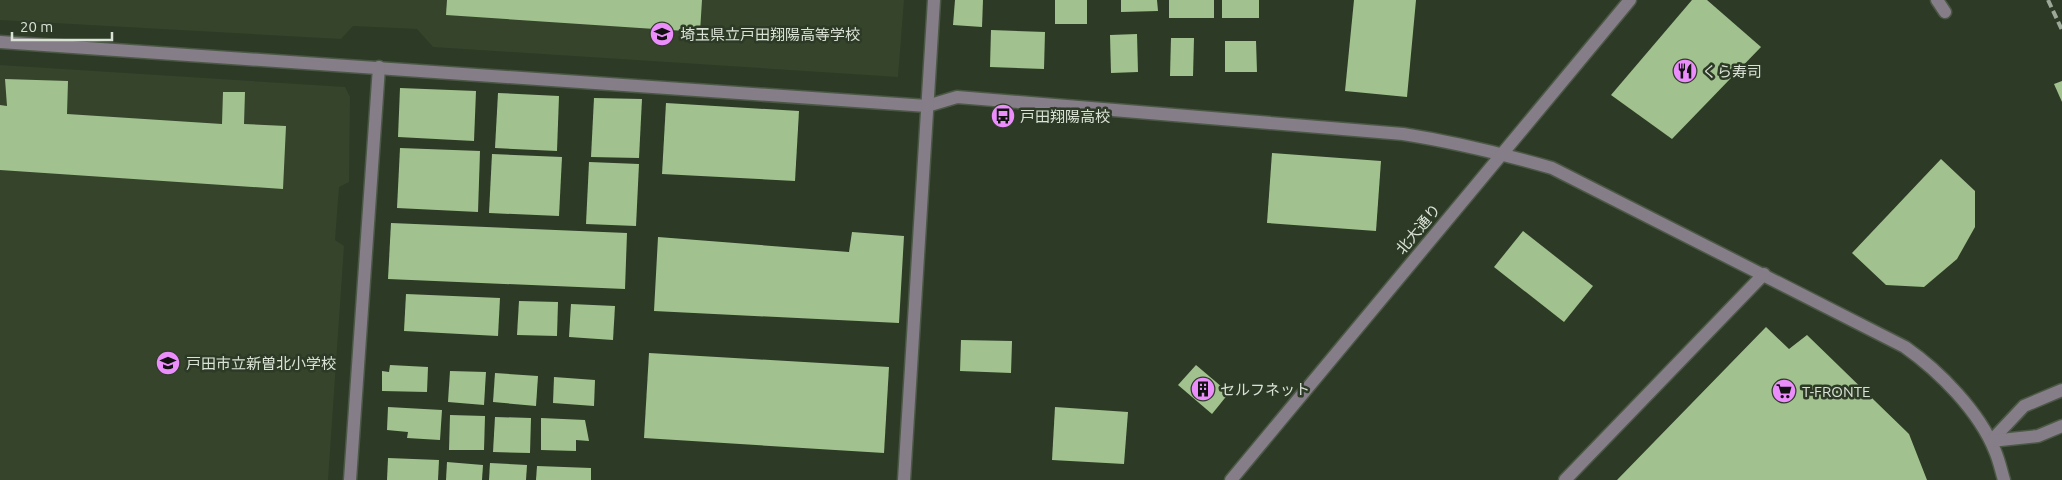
<svg xmlns="http://www.w3.org/2000/svg" width="2062" height="480" font-family="Ubuntu,'Noto Sans JP',sans-serif">
	<style>
		.built { fill: #35442b }
		.building { fill: #a1c28e }
		.lines { fill: none; stroke-linecap: round; stroke-linejoin: round }
		.minor-casing { stroke: #4c5846; stroke-width: 15 }
		.minor { stroke: #857d87; stroke-width: 12 }
		.rail { stroke: #9ea899; stroke-width: 4; stroke-dasharray: 8 4; stroke-linecap: butt }
		.labels { text-anchor: middle; dominant-baseline: central; stroke-width: 5; stroke-linejoin: round; paint-order: stroke }
		.poi-label { font-size: 15px; fill: #dae2d6; stroke: #2d3a26; text-anchor: start }
		.street-label { font-size: 15px; fill: #dae2d6; stroke: #2d3a26 }
	</style>
	<rect width="100%" height="100%" fill="#2d3a26"/>
	<g class="built">
		<polygon points="0,0 904,0 898,77 433,47 417,29 353,26 341,39 0,20"/>
		<polygon points="0,65 345,87 350,97 349,182 339,187 335,240 344,246 328,480 0,480"/>
	</g>
	<g class="building">
		<polygon points="447,0 702,0 700,32 446,15"/>
		<polygon points="955,0 983,0 982,27 953,25"/>
		<rect x="1055" y="0" width="32" height="24"/>
		<polygon points="1121,0 1157,0 1158,11 1121,12"/>
		<rect x="1169" y="0" width="45" height="18"/>
		<rect x="1222" y="0" width="37" height="18"/>
		<polygon points="1354,0 1416,0 1407,97 1345,91"/>
		<polygon points="1692,0 1707,0 1761,47 1672,139 1611,95"/>
		<polygon points="991,30 1045,32 1044,69 990,67"/>
		<polygon points="1137,34 1138,72 1111,73 1110,35"/>
		<polygon points="1171,38 1194,38 1193,76 1170,76"/>
		<polygon points="1225,41 1256,41 1257,72 1225,72"/>
		<polygon points="5,79 68,81 67,114 222,124 223,92 245,92 244,124 286,126 283,189 0,170 0,105 7,106"/>
		<polygon points="2062,81 2062,102 2054,84"/>
		<polygon points="400,88 476,91 474,141 398,137"/>
		<polygon points="498,93 559,96 557,151 495,148"/>
		<polygon points="594,98 642,99 639,158 591,157"/>
		<polygon points="666,103 799,111 795,181 662,174"/>
		<polygon points="400,148 480,151 478,212 397,208"/>
		<polygon points="1272,153 1381,161 1376,231 1267,223"/>
		<polygon points="492,154 562,157 559,216 489,213"/>
		<polygon points="1941,159 1975,191 1975,227 1957,259 1924,287 1886,285 1852,253"/>
		<polygon points="589,162 639,164 636,226 586,224"/>
		<polygon points="391,223 627,233 625,289 388,279"/>
		<polygon points="1523,231 1593,286 1564,322 1494,267"/>
		<polygon points="852,232 904,236 899,323 654,311 658,237 849,252"/>
		<polygon points="406,294 500,298 498,336 404,331"/>
		<polygon points="519,301 558,302 557,336 517,335"/>
		<polygon points="571,304 615,306 613,340 569,337"/>
		<polygon points="1766,327 1789,349 1807,335 1909,434 1927,480 1617,480"/>
		<polygon points="961,340 1012,341 1011,373 960,371"/>
		<polygon points="649,353 889,367 884,453 644,438"/>
		<polygon points="390,365 428,367 427,392 382,391 382,371 389,372"/>
		<polygon points="1196,365 1229,393 1212,414 1178,385"/>
		<polygon points="450,371 486,372 484,405 448,402"/>
		<polygon points="495,373 538,376 536,406 493,402"/>
		<polygon points="554,377 595,380 594,406 553,403"/>
		<polygon points="388,407 442,410 440,440 407,438 408,432 387,430"/>
		<polygon points="1055,407 1128,412 1124,464 1052,460"/>
		<polygon points="450,415 485,416 484,450 449,450"/>
		<polygon points="495,417 531,418 530,453 493,452"/>
		<polygon points="541,418 585,420 589,441 576,440 576,451 541,450"/>
		<polygon points="388,458 439,460 438,480 387,480"/>
		<polygon points="447,462 483,465 482,480 446,480"/>
		<polygon points="490,463 527,465 526,480 489,480"/>
		<polygon points="537,466 591,468 591,480 536,480"/>
	</g>
	<g class="lines">
		<g class="minor-casing">
			<g id="minor">
				<polyline points="1937,0 1945,12"/>
				<path d="M0,42L927,106L957,97L1403,134C1454,142 1503,154 1552,168L1905,347C1939,371 1979,411 1995,451C1999,460 2001,470 2004,480"/>
				<polyline points="1991,441 2024,406 2062,390"/>
				<polyline points="1991,441 2038,436 2062,426"/>
				<polyline points="350,480 379,67"/>
				<polyline points="904,480 934,0"/>
				<polyline points="1231,480 1630,0"/>
				<polyline points="1565,480 1764,274"/>
			</g>
		</g>
		<use href="#minor" class="minor"/>
		<polyline class="rail" points="2048,0 2062,30"/>
	</g>
	<defs>
		<g id="school-disc" transform="scale(1.25)"><circle r="9.5" fill="#eb8dfb" stroke="#2d3a26"/><path d="M0-5L7-2L0 1L-7-2ZM-4 1L0 2.5L4 1V4Q0 6-4 4Z" fill="#111"/></g>
		<g id="restaurant-disc" transform="scale(1.25)"><circle r="9.5" fill="#eb8dfb" stroke="#2d3a26"/><path d="M-5-6h1v4h1v-4h1v4h1v-4h1v5L-1.5 .5V6h-2V.5L-5-1ZM5-6V6H3V1.5H1.5Q1.5-4 5-6Z" fill="#111"/></g>
		<g id="bus-disc" transform="scale(1.25)"><circle r="9.5" fill="#eb8dfb" stroke="#2d3a26"/><path d="M-5-6H5V4H4V6H2V4H-2V6H-4V4H-5ZM-3.5-4V0h7V-4ZM-3.5 1.2v1.5H-2V1.2ZM2 1.2v1.5H3.5V1.2Z" fill="#111"/></g>
		<g id="building-disc" transform="scale(1.25)"><circle r="9.5" fill="#eb8dfb" stroke="#2d3a26"/><path d="M-4-6H4V6H1V3H-1V6H-4ZM-2.5-4.3h1.7v1.8h-1.7ZM.8-4.3h1.7v1.8H.8ZM-2.5-1h1.7V.8h-1.7ZM.8-1h1.7V.8H.8Z" fill="#111"/></g>
		<g id="supermarket-disc" transform="scale(1.25)"><circle r="9.5" fill="#eb8dfb" stroke="#2d3a26"/><path d="M-6-5.5h2.5l.6 2H6L4.5 2H-2.5L-4.4-4H-6ZM-1.5 3.2a1.3 1.3 0 1 0 .1 0ZM3 3.2a1.3 1.3 0 1 0 .1 0Z" fill="#111"/></g>
	</defs>
	<g fill-rule="evenodd">
		<use href="#school-disc" x="662" y="34"/>
		<use href="#restaurant-disc" x="1685" y="71"/>
		<use href="#bus-disc" x="1003" y="116"/>
		<use href="#school-disc" x="168" y="363"/>
		<use href="#building-disc" x="1203" y="389"/>
		<use href="#supermarket-disc" x="1784" y="391"/>
	</g>
	<g class="labels">
		<g class="poi-label">
			<text x="680" y="34">埼玉県立戸田翔陽高等学校</text>
			<text x="1702" y="71">くら寿司</text>
			<text x="1020" y="116">戸田翔陽高校</text>
			<text x="186" y="363">戸田市立新曽北小学校</text>
			<text x="1220" y="389">セルフネット</text>
			<text x="1802" y="391">T-FRONTE</text>
		</g>
		<g class="street-label">
			<text transform="translate(1418 229) rotate(-50)">北大通り</text>
		</g>
	</g>
	<path d="M12 32v8h100v-8" fill="none" stroke="#dae2d6" stroke-width="2.5"/>
	<text x="20" y="32" font-size="15" fill="#dae2d6" stroke="#2d3a26" stroke-width="4" paint-order="stroke">20 m</text>
</svg>
